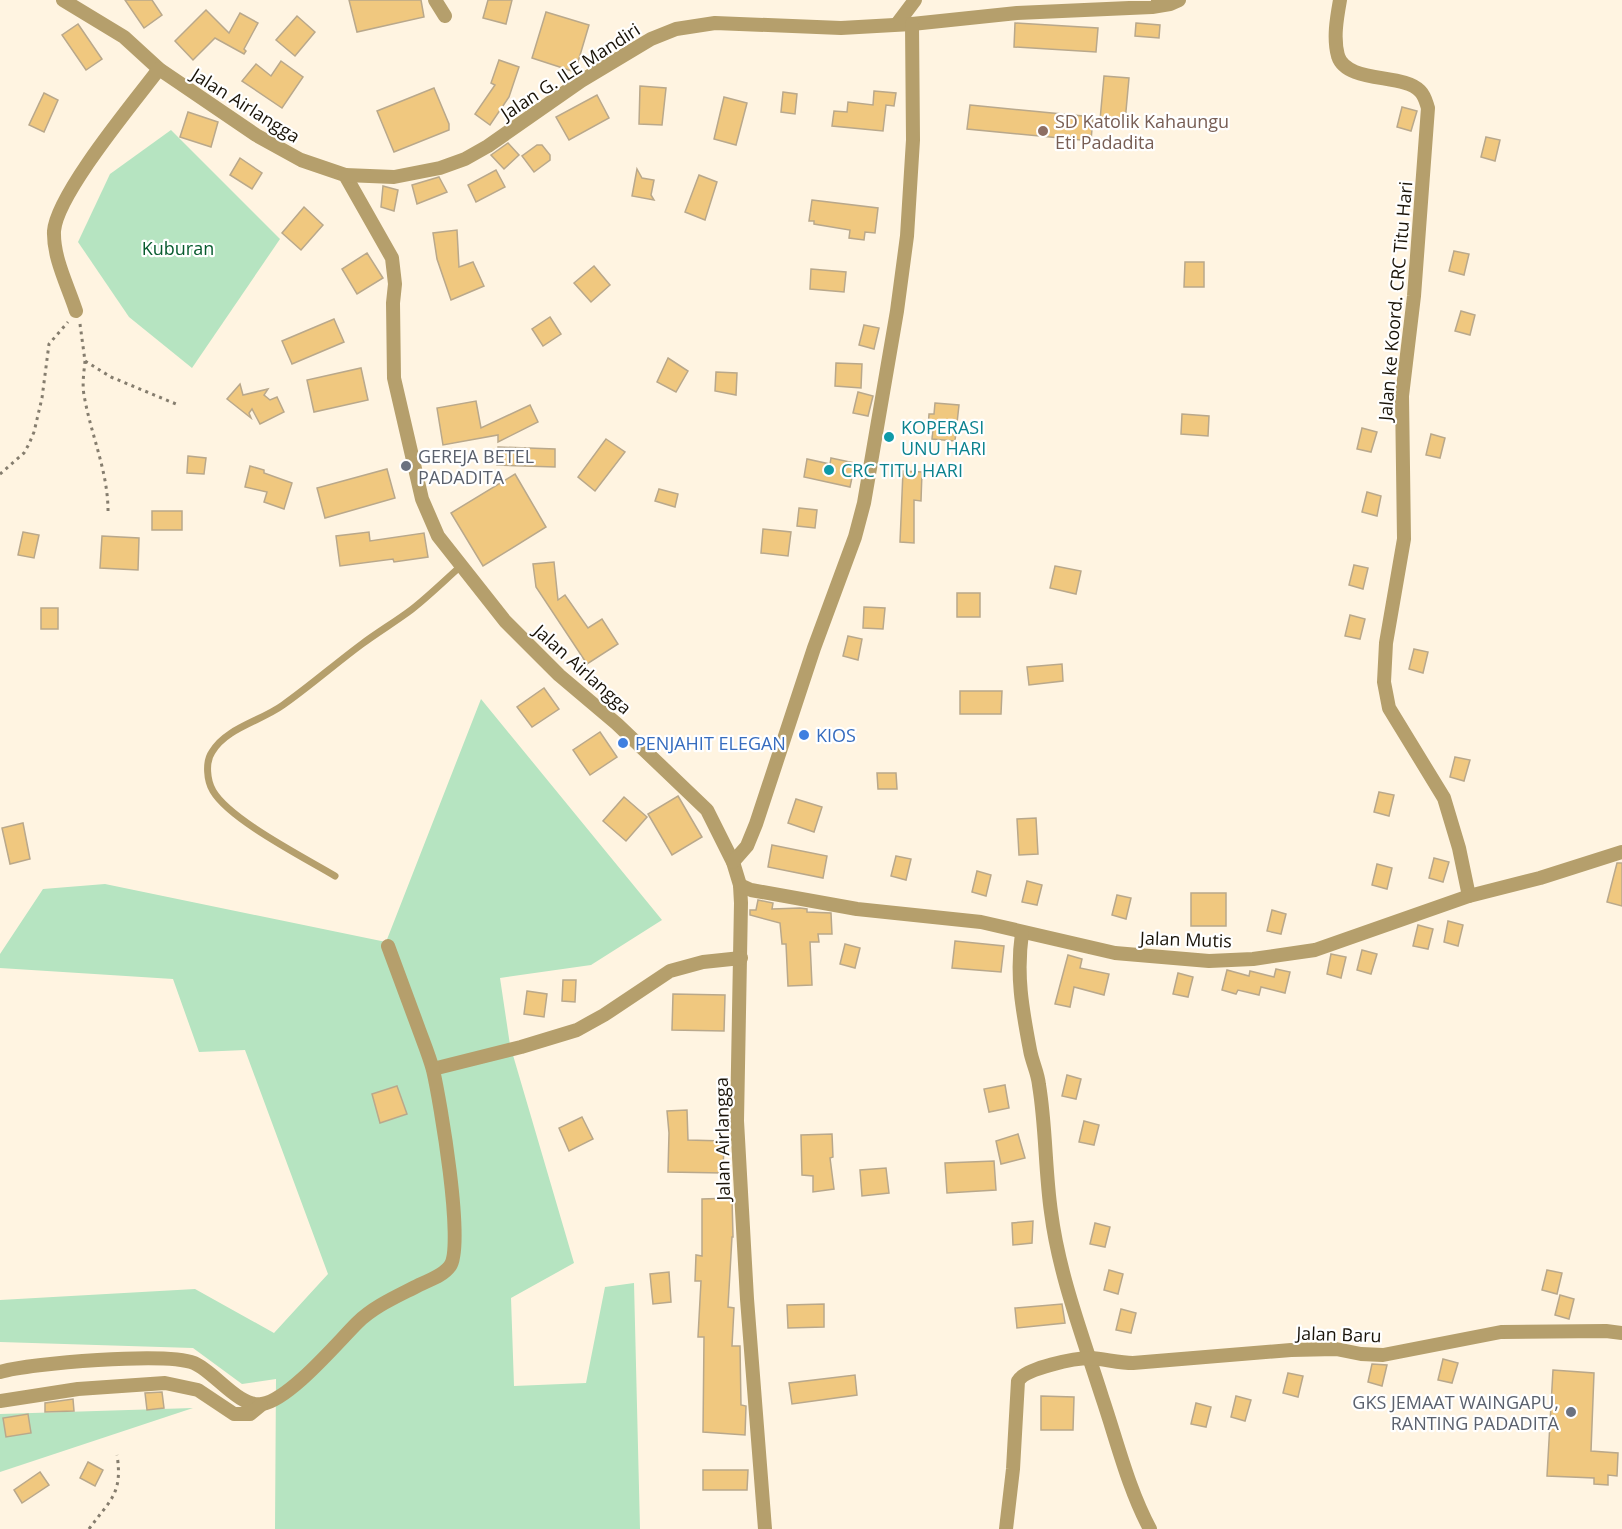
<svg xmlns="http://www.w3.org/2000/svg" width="1622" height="1529" font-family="'Open Sans',sans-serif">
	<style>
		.green { fill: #b6e4c1 }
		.building { fill: #f0c87f; stroke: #b9a88b; stroke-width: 1.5 }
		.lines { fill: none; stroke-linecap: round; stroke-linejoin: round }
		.path { stroke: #857d6e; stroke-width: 3; stroke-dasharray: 3 4.5; stroke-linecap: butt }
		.service { stroke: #b59f6c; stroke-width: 7 }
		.minor { stroke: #b59f6c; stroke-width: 14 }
		.education-dot { fill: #8d6e63; stroke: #fff; stroke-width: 2 }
		.culture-dot { fill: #0f9aa8; stroke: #fff; stroke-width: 2 }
		.worship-dot { fill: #6b7280; stroke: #fff; stroke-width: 2 }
		.shop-dot { fill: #3f7fe0; stroke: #fff; stroke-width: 2 }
		.labels { text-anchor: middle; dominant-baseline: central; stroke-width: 4.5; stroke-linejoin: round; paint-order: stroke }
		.street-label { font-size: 18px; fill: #191308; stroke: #fff }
		.education-label { font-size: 18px; fill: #785e54; stroke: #fff; text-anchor: start }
		.park-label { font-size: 18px; fill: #075b2e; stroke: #fff }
		.culture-label { font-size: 18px; fill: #0d838f; stroke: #fff; text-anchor: start }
		.worship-label { font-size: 18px; fill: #5b616d; stroke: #fff; text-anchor: start }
		.shop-label { font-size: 18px; fill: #366cbe; stroke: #fff; text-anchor: start }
	</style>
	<rect width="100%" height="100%" fill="#fff4e1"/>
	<g class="green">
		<polygon points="171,130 280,239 192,368 129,317 78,242 110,174"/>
		<polygon points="481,699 662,920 591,965 500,978 510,1045 574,1263 511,1298 514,1386 586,1383 605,1287 634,1283 640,1529 275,1529 276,1379 242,1384 193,1348 0,1342 0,1300 195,1289 274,1333 328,1274 245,1050 199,1052 173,979 0,968 0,954 43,889 105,884 386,942"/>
		<polygon points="193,1408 0,1472 0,1414"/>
	</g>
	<g class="building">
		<polygon points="125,0 152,0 162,15 144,28"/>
		<polygon points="349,0 421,0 424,17 357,32"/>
		<polygon points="488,0 512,0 506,24 483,18"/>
		<polygon points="206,10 229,33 240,13 258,23 244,49 246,51 244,54 215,38 193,60 175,41"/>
		<polygon points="546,12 589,25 575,72 532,58"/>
		<polygon points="297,16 315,32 295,56 276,40"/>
		<polygon points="1015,23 1098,28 1096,52 1014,47"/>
		<polygon points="1136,23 1160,25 1159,38 1135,36"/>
		<polygon points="78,24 102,59 86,70 62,35"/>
		<polygon points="499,60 519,67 509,97 490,125 475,114 495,85 491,83"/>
		<polygon points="281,61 303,77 282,108 242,81 256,64 271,76"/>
		<polygon points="1104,76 1129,78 1125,122 1100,120"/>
		<polygon points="640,86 666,88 662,125 639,124"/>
		<polygon points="434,88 449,124 449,130 394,152 377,111"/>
		<polygon points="874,91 896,93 894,106 886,105 883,131 832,126 834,111 847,112 848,102 873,105"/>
		<polygon points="783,92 797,94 795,114 781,112"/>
		<polygon points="44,93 58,100 44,132 29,125"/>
		<polygon points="597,95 609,118 569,140 556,117"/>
		<polygon points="724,97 747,103 736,145 714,139"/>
		<polygon points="970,105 1093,117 1091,141 967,129"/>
		<polygon points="1402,107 1417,111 1411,131 1397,127"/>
		<polygon points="188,112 218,122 211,147 180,137"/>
		<polygon points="1486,137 1500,140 1495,161 1481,157"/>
		<polygon points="508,143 519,155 504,169 491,155"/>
		<polygon points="537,145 542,145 550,155 550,160 534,172 522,156"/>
		<polygon points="240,158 262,173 252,189 230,175"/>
		<polygon points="637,169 642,178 654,180 651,195 654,200 632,196"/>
		<polygon points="496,170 505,187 476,202 468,185"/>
		<polygon points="699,175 717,182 705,220 685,212"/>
		<polygon points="439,177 447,192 417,204 412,185"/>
		<polygon points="383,186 398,190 394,211 381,207"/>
		<polygon points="812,200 878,208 875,233 865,232 864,240 849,238 850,230 814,224 814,221 809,221"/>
		<polygon points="304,207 323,225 301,250 282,233"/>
		<polygon points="457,230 459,267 473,262 484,286 451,300 437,259 433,233"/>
		<polygon points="1454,251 1469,254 1464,275 1449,271"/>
		<polygon points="367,253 383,278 357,294 342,269"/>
		<polygon points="1185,262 1204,262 1204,287 1184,287"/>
		<polygon points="594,266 610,285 591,302 574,283"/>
		<polygon points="811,269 846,272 844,292 810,289"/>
		<polygon points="1461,311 1475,315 1470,335 1455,331"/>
		<polygon points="550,317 561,334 543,346 532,329"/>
		<polygon points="334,319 344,342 292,364 282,341"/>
		<polygon points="864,325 879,328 874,349 859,345"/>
		<polygon points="668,358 688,371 676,392 657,382"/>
		<polygon points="836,363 862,364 861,388 835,386"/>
		<polygon points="361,368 368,400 314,412 307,380"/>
		<polygon points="716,372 737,373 736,395 715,391"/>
		<polygon points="240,384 243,395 268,389 264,395 270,400 277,397 284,412 260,424 252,409 249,413 251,418 227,399"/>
		<polygon points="858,392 873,396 868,416 853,413"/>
		<polygon points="476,401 481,428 530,405 538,422 498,442 498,435 443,445 437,408"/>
		<polygon points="935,403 959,405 955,441 932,439 933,429 928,429 929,414 934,414"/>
		<polygon points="1182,414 1209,416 1208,436 1181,434"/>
		<polygon points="1362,428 1377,432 1371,452 1357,449"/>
		<polygon points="1431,434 1445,438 1440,458 1426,455"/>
		<polygon points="606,439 625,452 595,491 578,477"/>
		<polygon points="498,447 555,449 555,467 497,465"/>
		<polygon points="188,456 206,458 204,474 187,473"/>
		<polygon points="831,458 855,463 850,487 804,477 807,459 830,464"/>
		<polygon points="250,466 264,470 264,473 292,483 284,509 264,502 267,492 245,487"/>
		<polygon points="387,469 395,498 325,518 317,488"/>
		<polygon points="903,471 922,472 921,501 914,500 914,543 900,542"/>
		<polygon points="515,474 546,527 483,566 451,513"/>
		<polygon points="659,489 678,494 675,507 655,501"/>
		<polygon points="1367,492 1381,496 1377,516 1362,512"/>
		<polygon points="799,508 817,510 815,528 797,526"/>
		<rect x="152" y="511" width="30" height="19"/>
		<polygon points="763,529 791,532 788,556 761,553"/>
		<polygon points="23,532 39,535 34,558 18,555"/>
		<polygon points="369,532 370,541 424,533 428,557 394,562 393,559 340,566 336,536"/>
		<polygon points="102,536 139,538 138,570 100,568"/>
		<polygon points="554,562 558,600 565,595 588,628 602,619 618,644 587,664 536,587 533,564"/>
		<polygon points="1354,565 1368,568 1363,589 1349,585"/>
		<polygon points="1055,566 1081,571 1076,594 1050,588"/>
		<rect x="957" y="593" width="23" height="24"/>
		<polygon points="864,607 885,608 883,629 863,628"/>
		<rect x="41" y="608" width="17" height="21"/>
		<polygon points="1350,615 1365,619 1360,639 1345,636"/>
		<polygon points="848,636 862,639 858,660 843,656"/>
		<polygon points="1414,649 1428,652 1423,673 1409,669"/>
		<polygon points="1062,664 1063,681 1029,685 1027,667"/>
		<polygon points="544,688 559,709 532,727 517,707"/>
		<polygon points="960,691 1002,691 1001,714 960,714"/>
		<polygon points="600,732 617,757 590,775 573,750"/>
		<polygon points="1455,757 1470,760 1464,781 1450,777"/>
		<polygon points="877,773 896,773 897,789 878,789"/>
		<polygon points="1379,792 1394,795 1389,816 1374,812"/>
		<polygon points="678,796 702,837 672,855 648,814"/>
		<polygon points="624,797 647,817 626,841 603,821"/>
		<polygon points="796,799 822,807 814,832 788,823"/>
		<polygon points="1036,818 1038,854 1019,855 1017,819"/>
		<polygon points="23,823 30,859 10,864 2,828"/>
		<polygon points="772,845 827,856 823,878 768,867"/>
		<polygon points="896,856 911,859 906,880 891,876"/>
		<polygon points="1434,858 1449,862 1443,882 1429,878"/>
		<polygon points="1617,863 1622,863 1622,906 1607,902"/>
		<polygon points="1377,864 1392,868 1387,889 1372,885"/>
		<polygon points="977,871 991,875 986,896 972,892"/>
		<polygon points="1027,881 1042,885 1037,905 1022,902"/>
		<rect x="1191" y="893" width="35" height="33"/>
		<polygon points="1117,895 1131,898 1126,919 1112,915"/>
		<polygon points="758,900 773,903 772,909 800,908 807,909 807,912 831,913 832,934 818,934 819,942 810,942 812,985 788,986 786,944 782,944 780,923 750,915 750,910 756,910"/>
		<polygon points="1272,910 1286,914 1281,934 1267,931"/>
		<polygon points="1448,921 1463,925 1458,946 1444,942"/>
		<polygon points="1418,925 1433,929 1428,949 1413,946"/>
		<polygon points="955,941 1004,946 1001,972 952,968"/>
		<polygon points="845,944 860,948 855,968 840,964"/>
		<polygon points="1362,950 1377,954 1371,974 1357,970"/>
		<polygon points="1331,954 1346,957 1341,978 1327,974"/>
		<polygon points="1068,955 1082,959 1080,968 1109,974 1104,995 1074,987 1070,1007 1055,1004"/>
		<polygon points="1276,969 1290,972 1285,993 1261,987 1259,995 1238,990 1236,994 1222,990 1227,970 1249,976 1250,971 1274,977"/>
		<polygon points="1178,973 1193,977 1188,997 1173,994"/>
		<polygon points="563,980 576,980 575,1002 562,1001"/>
		<polygon points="527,991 547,994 544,1017 524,1014"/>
		<polygon points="673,994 725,995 724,1031 672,1030"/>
		<polygon points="1067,1075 1081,1079 1076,1099 1062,1096"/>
		<polygon points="1005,1085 1009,1108 989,1112 984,1089"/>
		<polygon points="397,1086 407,1114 380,1123 372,1094"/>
		<polygon points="687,1110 688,1140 724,1141 723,1173 668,1172 669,1133 667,1111"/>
		<polygon points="582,1117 593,1139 569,1151 559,1128"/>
		<polygon points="1084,1121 1099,1125 1094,1145 1079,1142"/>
		<polygon points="832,1134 833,1157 830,1158 834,1189 813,1192 813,1176 802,1175 801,1135"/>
		<polygon points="1018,1134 1025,1158 1001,1164 996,1141"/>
		<polygon points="994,1161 996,1190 947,1193 945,1163"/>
		<polygon points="886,1168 889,1193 862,1196 860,1170"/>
		<polygon points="732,1198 733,1237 732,1237 728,1307 734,1308 732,1346 740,1346 741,1405 746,1406 745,1435 703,1432 704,1337 698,1337 701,1281 695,1281 696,1255 702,1256 702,1199"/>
		<polygon points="1033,1221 1032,1243 1013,1245 1012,1223"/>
		<polygon points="1095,1223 1110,1227 1105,1247 1090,1244"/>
		<polygon points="1109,1270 1123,1274 1118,1294 1104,1290"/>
		<polygon points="1547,1270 1562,1273 1557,1294 1542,1290"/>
		<polygon points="669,1272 671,1302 653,1304 650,1274"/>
		<polygon points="1560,1295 1574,1299 1569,1319 1555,1315"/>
		<polygon points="824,1304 824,1327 788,1328 787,1305"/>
		<polygon points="1062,1304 1065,1323 1017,1328 1015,1308"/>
		<polygon points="1121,1309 1136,1313 1131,1333 1116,1330"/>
		<polygon points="1443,1359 1458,1363 1452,1383 1438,1380"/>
		<polygon points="1372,1364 1387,1365 1382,1386 1368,1382"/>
		<polygon points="1553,1370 1594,1373 1591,1451 1618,1453 1617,1476 1608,1475 1608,1485 1594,1484 1594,1478 1547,1476"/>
		<polygon points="1288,1373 1303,1376 1298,1397 1283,1393"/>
		<polygon points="855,1375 857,1395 792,1404 789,1383"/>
		<polygon points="162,1392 164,1408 147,1410 145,1393"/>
		<polygon points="1041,1396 1074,1397 1073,1430 1041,1430"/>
		<polygon points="1236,1396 1251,1400 1245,1421 1231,1417"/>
		<polygon points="73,1399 74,1411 45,1412 45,1403"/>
		<polygon points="1196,1403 1211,1407 1206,1427 1191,1424"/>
		<polygon points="28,1414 31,1433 6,1437 3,1418"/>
		<polygon points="88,1462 103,1470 95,1486 80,1478"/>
		<polygon points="703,1470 748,1470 747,1490 703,1490"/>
		<polygon points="40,1472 49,1485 22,1503 14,1490"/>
	</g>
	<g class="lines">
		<g class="path">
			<polyline points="80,324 85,361 111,377 176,404"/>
			<path d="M85,361C84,372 82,384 84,395C91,436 109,473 108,515"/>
			<polyline points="0,474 24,453 29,444 34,432 42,398 49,344 68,322"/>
			<path d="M89,1529C110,1500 123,1494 117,1455"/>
		</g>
		<path class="service" d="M335,876C305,858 230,820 213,791C207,781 205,762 212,752C226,728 261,721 283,705C310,686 335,664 362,644C378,632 395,622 411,610C429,596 445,580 462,565"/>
		<g class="minor">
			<polyline points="63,0 124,37 159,69 256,135 301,160 345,175 392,258 395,284 393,303 394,378 422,499 438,536 505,621 559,675 617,724 707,810 733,862 740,885 741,903 737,1121 747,1299 765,1529"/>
			<polyline points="435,0 445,16"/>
			<path d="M1340,0C1337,17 1333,38 1338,56C1347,84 1404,73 1420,91C1425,96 1426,102 1428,108L1414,296L1402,396L1404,539L1386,643L1384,682L1389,708L1444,798L1459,848L1469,896"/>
			<polyline points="897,24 915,0"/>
			<polyline points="345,175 394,177 440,168 465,159 488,146 581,81 651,39 676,29 715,23 841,28 912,24 1017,13 1152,7 1170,4 1179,0"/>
			<path d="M76,311C68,286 53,258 54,231C57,194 134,102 159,69"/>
			<polyline points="733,862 747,846 756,824 814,648 855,537 864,503 897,311 907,236 913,140 912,24"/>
			<polyline points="740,885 751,890 857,909 981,922 1115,953 1209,961 1253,959 1315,950 1469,896 1540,878 1622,852"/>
			<path d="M1022,933C1016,975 1022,1008 1030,1050C1032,1062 1038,1073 1039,1085C1046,1127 1045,1170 1051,1212C1059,1275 1083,1337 1102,1397C1117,1441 1128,1488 1150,1529"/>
			<polyline points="433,1069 521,1047 577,1030 604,1015 670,971 703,962 741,958"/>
			<path d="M0,1372C30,1363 166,1352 194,1363C215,1372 239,1408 262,1404C289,1400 337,1343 357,1323C374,1306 398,1296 419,1285C429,1280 443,1276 450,1266C465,1246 440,1100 433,1070C429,1055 423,1041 418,1027C408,1000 398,973 388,946"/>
			<polyline points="0,1401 78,1389 165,1383 198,1390 234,1414 250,1414 261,1405"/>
			<path d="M1006,1529L1013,1469L1018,1381C1025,1368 1076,1358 1090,1358C1105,1359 1119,1363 1133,1363L1291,1350L1336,1349L1361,1354L1383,1355L1501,1332L1606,1331L1622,1333"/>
		</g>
	</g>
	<circle class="education-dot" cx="1043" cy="131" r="6"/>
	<g class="culture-dot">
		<circle cx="889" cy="437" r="6"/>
		<circle cx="829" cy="470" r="6"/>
	</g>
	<g class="worship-dot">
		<circle cx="406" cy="466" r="6"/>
		<circle cx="1571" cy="1412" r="6"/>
	</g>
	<g class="shop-dot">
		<circle cx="804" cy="735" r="6"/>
		<circle cx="623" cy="743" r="6"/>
	</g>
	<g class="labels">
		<g class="street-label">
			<text transform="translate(570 71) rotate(-33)">Jalan G. ILE Mandiri</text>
			<text transform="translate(246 105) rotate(32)">Jalan Airlangga</text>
			<text transform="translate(1395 301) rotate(-85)">Jalan ke Koord. CRC Titu Hari</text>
			<text transform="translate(583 669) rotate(42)">Jalan Airlangga</text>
			<text transform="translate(1186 939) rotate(2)">Jalan Mutis</text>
			<text transform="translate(722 1139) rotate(-91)">Jalan Airlangga</text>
			<text transform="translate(1339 1334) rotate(2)">Jalan Baru</text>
		</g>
		<g class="education-label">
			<text x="1055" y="121">SD Katolik Kahaungu<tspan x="1055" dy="21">Eti Padadita</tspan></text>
		</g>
		<g class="park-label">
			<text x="178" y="248">Kuburan</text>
		</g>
		<g class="culture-label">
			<text x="901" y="427">KOPERASI<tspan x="901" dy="21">UNU HARI</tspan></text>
			<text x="841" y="470">CRC TITU HARI</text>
		</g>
		<g class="worship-label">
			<text x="418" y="456">GEREJA BETEL<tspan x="418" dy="21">PADADITA</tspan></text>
			<text x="1559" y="1402" text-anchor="end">GKS JEMAAT WAINGAPU,<tspan x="1559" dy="21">RANTING PADADITA</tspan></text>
		</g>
		<g class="shop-label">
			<text x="816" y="735">KIOS</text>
			<text x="635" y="743">PENJAHIT ELEGAN</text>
		</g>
	</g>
</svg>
